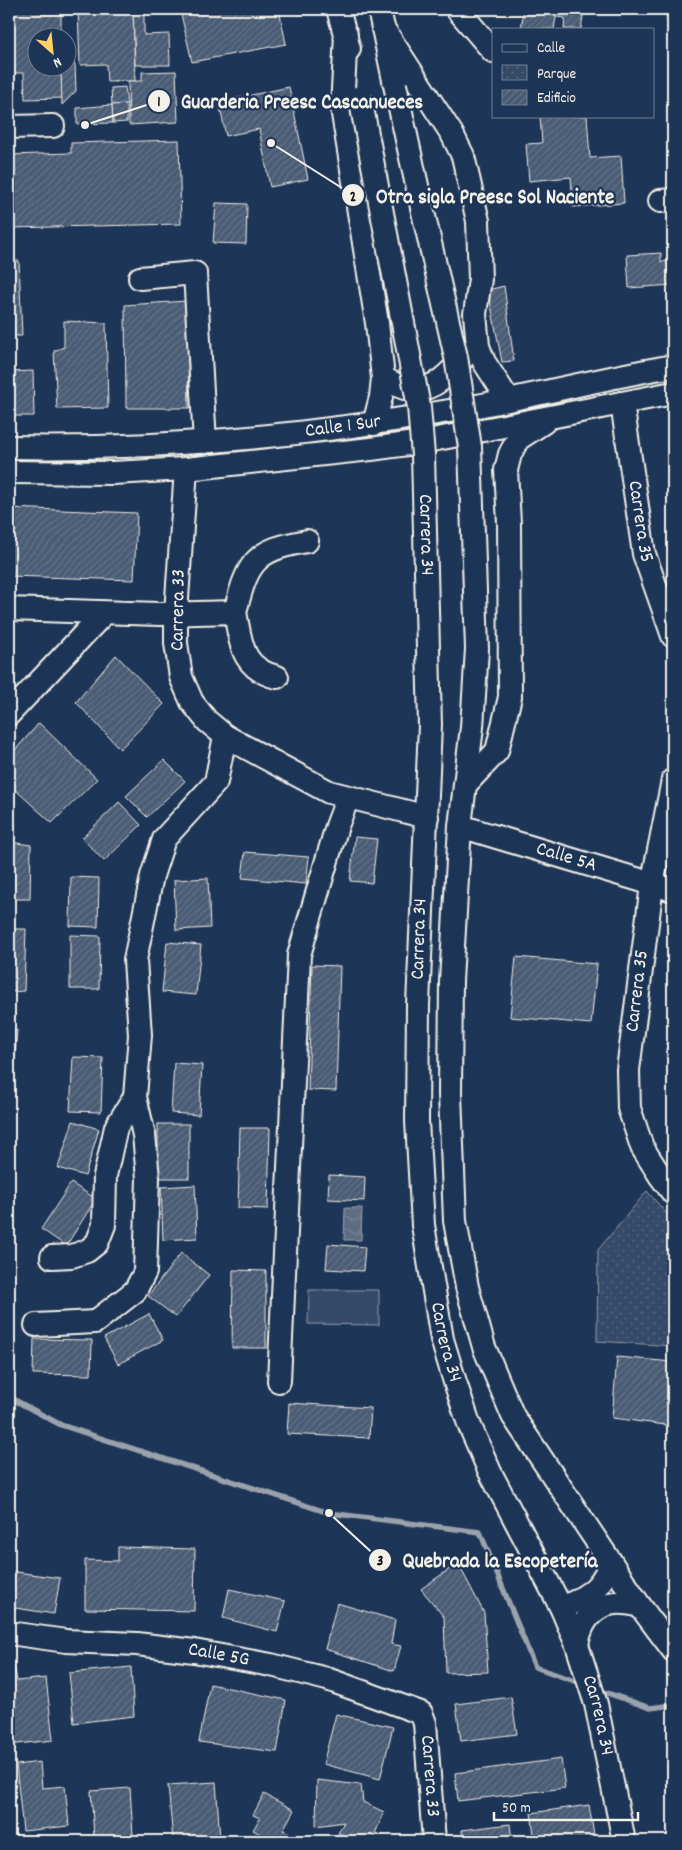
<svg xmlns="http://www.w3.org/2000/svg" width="682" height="1850" font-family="Dekko,sans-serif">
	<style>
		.park { fill: url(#park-dots); stroke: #949ea8 }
		.garden { fill: #354a67; stroke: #949ea8 }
		.water { fill: url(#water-waves); stroke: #9aa2ab }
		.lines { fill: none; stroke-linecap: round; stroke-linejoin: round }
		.stream { stroke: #9aa2ab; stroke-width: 5.5 }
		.building { fill: url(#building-hatch); stroke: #f4f1e8 }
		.minor-casing { stroke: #f4f1e8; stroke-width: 26 }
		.minor { stroke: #1d3557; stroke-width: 22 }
		.minor-bridge-casing { stroke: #f4f1e8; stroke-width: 26; stroke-linecap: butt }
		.minor-bridge { stroke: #1d3557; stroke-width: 22 }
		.labels { text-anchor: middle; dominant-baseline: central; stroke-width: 4.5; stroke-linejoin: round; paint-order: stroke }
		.street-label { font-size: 20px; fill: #f4f1e8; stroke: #1d3557 }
		.leader { fill: none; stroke: #f4f1e8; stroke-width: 2 }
		.callout-dot { fill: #f4f1e8; stroke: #1d3557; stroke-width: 2 }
		.mark-label { font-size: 15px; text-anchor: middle; font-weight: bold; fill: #111 }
		.callout-label { font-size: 21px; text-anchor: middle; font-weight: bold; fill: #f4f1e8; stroke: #1d3557; stroke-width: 4.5; stroke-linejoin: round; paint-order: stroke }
	</style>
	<defs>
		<pattern id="park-dots" width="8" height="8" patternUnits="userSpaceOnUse" patternTransform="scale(1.25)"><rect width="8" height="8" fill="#354a67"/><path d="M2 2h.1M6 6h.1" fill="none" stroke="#53657d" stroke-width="1.8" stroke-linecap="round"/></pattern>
		<pattern id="water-waves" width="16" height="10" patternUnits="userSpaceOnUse" patternTransform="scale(1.25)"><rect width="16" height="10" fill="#5e6d82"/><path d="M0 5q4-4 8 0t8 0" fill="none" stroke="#768294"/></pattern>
		<pattern id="building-hatch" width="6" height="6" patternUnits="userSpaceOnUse" patternTransform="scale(1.25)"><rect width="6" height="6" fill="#485b74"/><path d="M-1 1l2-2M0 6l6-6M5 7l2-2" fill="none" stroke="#637388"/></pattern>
	</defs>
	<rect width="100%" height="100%" fill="#1d3557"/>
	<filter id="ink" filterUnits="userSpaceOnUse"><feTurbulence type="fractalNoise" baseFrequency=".02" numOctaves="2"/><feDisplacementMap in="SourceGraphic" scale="10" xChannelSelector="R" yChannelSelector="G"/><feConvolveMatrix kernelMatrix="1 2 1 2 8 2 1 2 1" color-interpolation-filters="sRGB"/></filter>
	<g filter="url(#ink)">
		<polygon class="park" points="647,1191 673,1221 673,1346 597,1341 598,1250"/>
		<polygon class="garden" points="309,1290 379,1290 379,1325 308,1324"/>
		<polygon class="water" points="345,1208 362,1208 361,1240 344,1240"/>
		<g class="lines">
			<g class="stream">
				<polyline points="9,1397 61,1425 329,1513 480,1532 535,1667 583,1684"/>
				<polyline points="596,1689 650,1708 673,1705"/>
			</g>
		</g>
		<g class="building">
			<polygon points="9,9 61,9 61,38 38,38 38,68 61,68 62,98 25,99 24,73 9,73"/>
			<polygon points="61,9 82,9 82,10 61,11"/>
			<polygon points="116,9 133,9 135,81 107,82 106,64 80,65 78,10"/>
			<polygon points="133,9 144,9 144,35 169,34 170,65 135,65"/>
			<polygon points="216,9 279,9 286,44 192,62 181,14"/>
			<polygon points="524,9 584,9 581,29 564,29 565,18 556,17 554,29 521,29"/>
			<polygon points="666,12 673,12 673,49 670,49"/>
			<polygon points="68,64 75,64 76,91 62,105 61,68 68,68"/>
			<polygon points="176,71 178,122 129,125 128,81 142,81 142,72"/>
			<polygon points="125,87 127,104 112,105 111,88"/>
			<polygon points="289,87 308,179 270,187 259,129 226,136 219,102"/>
			<polygon points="127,104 127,122 113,123 112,105"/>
			<polygon points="112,105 113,123 77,124 77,108"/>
			<polygon points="540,116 587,116 590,158 621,156 624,203 573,207 571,177 529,181 526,144 542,143"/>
			<polygon points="179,140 181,224 9,228 9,155 71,153 71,143"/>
			<polygon points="216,203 247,204 246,244 213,243"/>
			<polygon points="661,253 661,262 673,261 673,285 629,288 627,255"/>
			<polygon points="9,261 19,261 22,336 9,336"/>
			<polygon points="504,286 514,361 502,362 488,290"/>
			<polygon points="187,301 189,408 126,408 125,305"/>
			<polygon points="64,321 106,323 108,408 57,409 54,351 64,347"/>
			<polygon points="33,371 34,416 9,416 9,372"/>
			<polygon points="9,508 137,513 134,580 9,576"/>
			<polygon points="116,655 164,704 120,749 76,702"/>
			<polygon points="39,723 97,779 52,823 9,784 9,757"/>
			<polygon points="164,760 185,781 147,817 126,796"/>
			<polygon points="119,802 141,825 104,861 82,838"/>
			<polygon points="355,837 377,839 372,883 350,881"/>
			<polygon points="9,842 31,845 30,899 9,899"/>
			<polygon points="245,852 309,857 306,884 242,878"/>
			<polygon points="71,877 99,878 98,927 70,926"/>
			<polygon points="208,878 210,928 176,930 174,880"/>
			<polygon points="9,929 26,929 24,991 9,992"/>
			<polygon points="70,935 100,936 99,989 70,989"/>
			<polygon points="167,942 201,945 196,995 162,992"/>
			<polygon points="516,957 597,964 591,1024 510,1017"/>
			<polygon points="312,965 340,966 336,1091 308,1090"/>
			<polygon points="9,1029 17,1030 12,1094 9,1094"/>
			<polygon points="73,1057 103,1058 101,1112 70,1111"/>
			<polygon points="174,1063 202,1065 199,1115 171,1113"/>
			<polygon points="73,1121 99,1129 85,1176 58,1168"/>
			<rect x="158" y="1124" width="31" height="54"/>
			<polygon points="240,1128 270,1128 268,1209 238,1208"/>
			<polygon points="329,1175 365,1177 364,1201 328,1199"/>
			<polygon points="71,1183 96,1199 66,1246 41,1229"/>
			<polygon points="195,1185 197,1238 163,1240 161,1187"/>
			<polygon points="328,1244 365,1247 363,1271 326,1269"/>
			<polygon points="181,1253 209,1275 176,1317 148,1296"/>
			<polygon points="233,1270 266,1271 266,1348 232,1348"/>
			<polygon points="149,1314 163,1340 118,1364 104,1338"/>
			<polygon points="34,1339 92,1340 91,1375 33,1374"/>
			<polygon points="617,1357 673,1362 673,1426 612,1418"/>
			<polygon points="289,1403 371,1408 369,1438 287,1434"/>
			<polygon points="118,1547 195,1549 194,1611 85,1609 85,1560 118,1561"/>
			<polygon points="458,1563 484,1613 488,1672 446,1673 444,1617 421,1589"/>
			<polygon points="9,1571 60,1578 54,1614 9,1607"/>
			<polygon points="229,1589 285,1601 277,1632 223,1618"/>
			<polygon points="337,1603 395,1620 391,1644 401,1646 394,1671 325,1649"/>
			<polygon points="13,1660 17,1681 46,1678 53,1740 9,1745 9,1661"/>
			<polygon points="131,1667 134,1716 74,1723 69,1673"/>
			<polygon points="210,1684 286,1700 277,1752 199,1742"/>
			<polygon points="511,1697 517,1734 461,1741 456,1704"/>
			<polygon points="336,1714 393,1727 380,1779 323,1764"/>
			<polygon points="561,1759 565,1788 458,1801 455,1773"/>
			<polygon points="40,1762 42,1788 65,1786 69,1826 23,1831 16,1765"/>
			<polygon points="317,1780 361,1785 363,1802 384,1812 372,1841 358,1841 338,1833 344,1822 316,1826"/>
			<polygon points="216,1782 220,1839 173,1841 168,1785"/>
			<polygon points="130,1788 133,1835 94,1838 91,1791"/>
			<polygon points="264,1794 294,1810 283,1830 292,1834 288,1841 258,1841 262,1835 253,1830 260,1818 253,1815"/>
			<polygon points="589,1805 595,1841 535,1841 531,1813"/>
			<polygon points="510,1824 512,1841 463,1841 462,1830"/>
		</g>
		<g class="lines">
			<g class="minor-casing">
				<g id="minor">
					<polyline points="338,9 349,49"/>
					<polyline points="379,9 395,85"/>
					<polyline points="457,9 493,51"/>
					<polyline points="383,28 452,134 463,156 478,221 480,279 475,314 478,346 484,362 508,399"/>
					<polyline points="346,34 342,108 377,323 383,378 381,397 374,424"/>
					<polyline points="9,127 53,126"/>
					<polyline points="660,201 673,200"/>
					<polyline points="140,278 195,273 205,442"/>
					<path d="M383,378C391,382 399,387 408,389C434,394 454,369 468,352"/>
					<path id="s1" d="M622,403L644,554L673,636"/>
					<path id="s2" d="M9,447C158,450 308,436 455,410C528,398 600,378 673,366"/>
					<polyline points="470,447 477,649 472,727 460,826 451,981 450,1094 455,1221 467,1287 484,1347 513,1416 640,1606 673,1650"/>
					<path id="s3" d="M423,455L430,725L418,1005L417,1121L423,1225L442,1339L455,1382L469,1424L490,1472L562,1609L577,1645L596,1704L624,1841"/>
					<polyline points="186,469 176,613 176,643 181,677 192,702 207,721 225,736 329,792 427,817"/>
					<polyline points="9,472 113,473 186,469 371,449 422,442 673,393"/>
					<path d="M9,609L159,614L235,612C241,642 241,669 277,677"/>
					<path d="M235,612C248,562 254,550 307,541"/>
					<polyline points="9,714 104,613"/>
					<polyline points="673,780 652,885 628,1070 629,1108 642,1147 661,1177 673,1193"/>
					<polyline points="465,785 497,751 510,697 509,523 506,470 510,454 518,439 544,422"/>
					<path id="s4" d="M460,826L673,890"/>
					<polyline points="52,1257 72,1256 87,1251 97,1243 104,1225 105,1176 116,1127 135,1097"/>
					<polyline points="36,1325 95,1322 135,1291 145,1272 148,1178 144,1135 135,1097 140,1035 135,960 152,876 164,839 216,782 225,736"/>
					<polyline points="279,1381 299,955 337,826 348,797"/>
					<path d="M562,1609C588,1594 599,1592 611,1562"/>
					<path id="s5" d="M9,1633L66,1641L137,1644L194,1651L271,1665L327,1679L421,1713L425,1723L434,1841"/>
					<path d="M577,1645C583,1610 606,1596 640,1606"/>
				</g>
			</g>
			<use href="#minor" class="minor"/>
			<g class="minor-bridge-casing">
				<g id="minor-bridge">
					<polyline points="395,85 418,190 456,357 470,447"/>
					<polyline points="360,97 419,407 423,455"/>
				</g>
			</g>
			<use href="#minor-bridge" class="minor-bridge"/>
		</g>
	</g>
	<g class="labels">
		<g class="street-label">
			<text stroke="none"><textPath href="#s2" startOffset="335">Calle 1 Sur</textPath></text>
			<text stroke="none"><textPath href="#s1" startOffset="120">Carrera 35</textPath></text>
			<text stroke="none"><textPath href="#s3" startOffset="80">Carrera 34</textPath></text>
			<text transform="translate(179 610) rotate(-89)">Carrera 33</text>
			<text stroke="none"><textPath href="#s4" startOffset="111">Calle 5A</textPath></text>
			<text transform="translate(420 939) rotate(-88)">Carrera 34</text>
			<text transform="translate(638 991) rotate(-83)">Carrera 35</text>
			<text stroke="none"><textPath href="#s3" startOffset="890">Carrera 34</textPath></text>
			<text stroke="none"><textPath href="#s5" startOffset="211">Calle 5G</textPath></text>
			<text stroke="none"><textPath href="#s3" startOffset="1295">Carrera 34</textPath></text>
			<text stroke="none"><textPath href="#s5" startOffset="486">Carrera 33</textPath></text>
		</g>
	</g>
	<path class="leader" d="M85 125L159 101M271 143L353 195M329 1513L380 1560"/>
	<g class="callout-dot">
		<circle cx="85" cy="125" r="5"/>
		<circle cx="271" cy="143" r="5"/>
		<circle cx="329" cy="1513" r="5"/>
		<circle cx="159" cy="101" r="12"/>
		<circle cx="353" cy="195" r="12"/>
		<circle cx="380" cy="1560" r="12"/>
	</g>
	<g class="mark-label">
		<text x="159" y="106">1</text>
		<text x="353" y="201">2</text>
		<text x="380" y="1565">3</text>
	</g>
	<g class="callout-label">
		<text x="302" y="108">Guarderia Preesc Cascanueces</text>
		<text x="495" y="203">Otra sigla Preesc Sol Naciente</text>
		<text x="500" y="1567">Quebrada la Escopetería</text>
	</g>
	<rect width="682" height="1850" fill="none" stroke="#1d3557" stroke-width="30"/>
	<rect x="15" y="15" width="652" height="1820" fill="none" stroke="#f4f1e8" stroke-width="2" filter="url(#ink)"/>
	<rect x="492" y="28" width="162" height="90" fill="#1d3557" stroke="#738091"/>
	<rect x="502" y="44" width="25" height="8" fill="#1d3557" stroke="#738091"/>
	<text x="537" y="52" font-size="15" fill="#f4f1e8">Calle</text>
	<rect x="502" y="65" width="25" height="15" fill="url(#park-dots)" stroke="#738091"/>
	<text x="537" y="78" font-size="15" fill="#f4f1e8">Parque</text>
	<rect x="502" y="90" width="25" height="15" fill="url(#building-hatch)" stroke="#738091"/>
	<text x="537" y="102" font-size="15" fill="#f4f1e8">Edificio</text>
	<g transform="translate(52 52) rotate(153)"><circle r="24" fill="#1d3557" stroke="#738091"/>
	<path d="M0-4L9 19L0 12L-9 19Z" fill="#ffd166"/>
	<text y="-8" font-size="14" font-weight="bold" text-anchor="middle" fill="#f4f1e8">N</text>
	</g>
	<path d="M494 1812v8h144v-8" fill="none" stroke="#f4f1e8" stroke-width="2.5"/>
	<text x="502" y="1812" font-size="15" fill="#f4f1e8" stroke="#1d3557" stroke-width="4" paint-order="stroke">50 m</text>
</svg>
